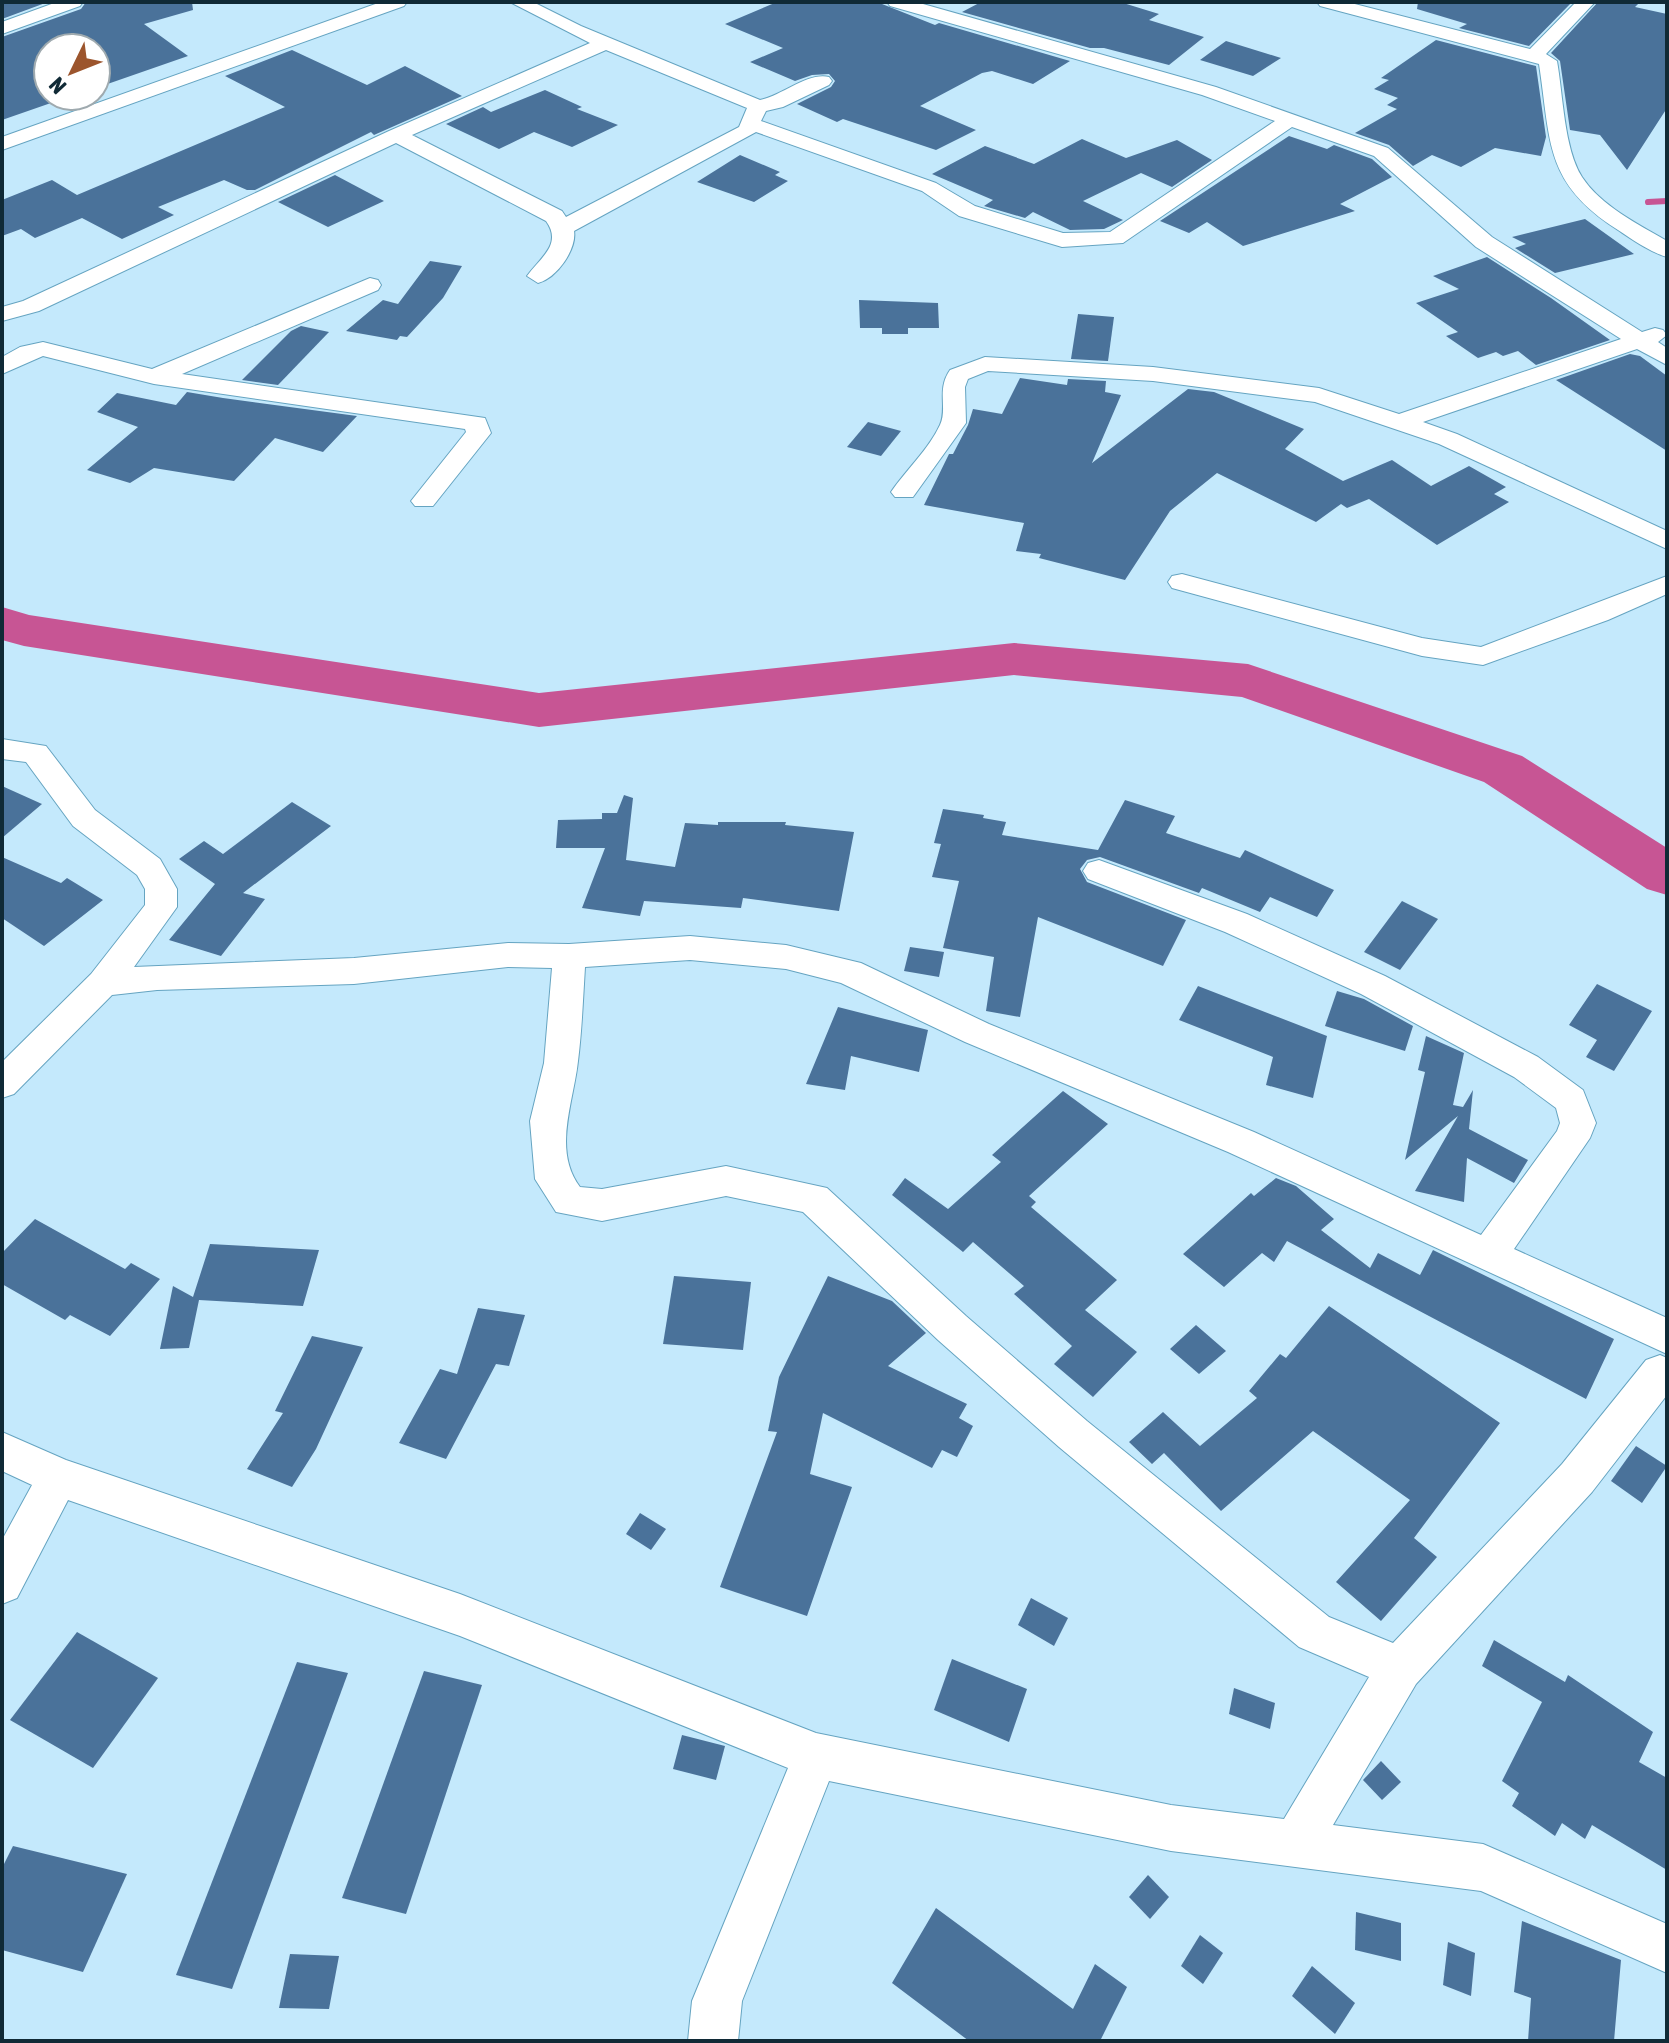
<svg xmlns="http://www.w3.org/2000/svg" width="1669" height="2043" font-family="'Asap Condensed',sans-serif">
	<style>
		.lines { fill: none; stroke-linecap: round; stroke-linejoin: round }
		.stream { stroke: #c75594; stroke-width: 6 }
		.river { fill: #c75594; fill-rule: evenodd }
		.building { fill: #4a729a }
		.minor-casing { stroke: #65a4c1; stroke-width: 2 }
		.minor { fill: #fff; fill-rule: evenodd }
	</style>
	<rect width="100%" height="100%" fill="#c4e9fc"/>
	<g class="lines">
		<polyline class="stream" points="1648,202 1667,201"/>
		<polygon class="river" points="2,607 29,615 539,693 1014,643 1248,664 1522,756 1667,848 1667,895 1647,889 1484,782 1242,697 1014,675 539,727 24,646 2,640"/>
	</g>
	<g class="building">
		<polygon points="2,2 48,2 2,19"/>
		<polygon points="86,2 192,2 193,10 144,24 188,56 96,88 96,48 48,48 48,96 71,96 2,120 2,37 81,9"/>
		<polygon points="777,2 877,2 935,25 939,23 1070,61 1033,84 992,71 982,73 920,106 976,130 936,150 843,119 837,122 797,104 831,87 835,81 829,74 812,75 795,81 750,62 783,48 725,24"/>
		<polygon points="981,2 1120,2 1159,14 1149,20 1204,37 1169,65 1104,48 1090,48 962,12"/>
		<polygon points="1418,2 1572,2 1529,46 1459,28 1467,24 1417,9"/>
		<polygon points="1598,2 1640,2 1635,7 1667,14 1667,108 1627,170 1600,135 1570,130 1560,61 1551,53"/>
		<polygon points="1436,40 1536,66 1546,137 1541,156 1495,148 1461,167 1432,155 1413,166 1389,145 1355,133 1397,109 1387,105 1398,98 1374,89 1389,80 1381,78"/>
		<polygon points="1226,41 1281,58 1253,76 1200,60"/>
		<polygon points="292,50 367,85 405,66 462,96 374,135 371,132 255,190 247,190 224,180 158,207 174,215 122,239 82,218 35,238 21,229 2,236 2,200 52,180 77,195 285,107 225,76"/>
		<polygon points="545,90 582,107 577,109 618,125 572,147 534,132 499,149 446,124 483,107 491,112"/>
		<polygon points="1289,136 1327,149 1334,145 1372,159 1392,177 1340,204 1355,211 1243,246 1207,222 1189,233 1160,221"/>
		<polygon points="1082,139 1126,158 1177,140 1212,160 1172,187 1141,173 1083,201 1123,220 1104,229 1070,230 1033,212 1025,218 984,206 993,200 932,174 985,146 1034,164"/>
		<polygon points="740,155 780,172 775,175 788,181 754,202 697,182"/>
		<polygon points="335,175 384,201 328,227 278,202"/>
		<polygon points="1585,219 1634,254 1555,273 1515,248 1526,244 1512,237"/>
		<polygon points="1487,257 1551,298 1610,340 1536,365 1518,351 1503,356 1496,352 1478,358 1446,336 1458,332 1416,303 1459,289 1433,276"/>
		<polygon points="430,261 462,266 443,298 407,337 400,336 397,340 346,331 383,300 398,304"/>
		<polygon points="859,300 938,303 939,328 908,328 908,334 882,334 882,328 860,328"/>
		<polygon points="1078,314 1114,317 1108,361 1071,359"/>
		<polygon points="301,326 329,332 278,385 242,380 291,331"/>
		<polygon points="1630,354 1640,356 1667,376 1667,451 1556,380"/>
		<polygon points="1020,378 1067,385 1068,379 1106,381 1105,392 1121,395 1092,463 1188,389 1214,392 1304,429 1285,449 1343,481 1392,460 1431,486 1469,466 1506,487 1494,494 1509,502 1437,545 1369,499 1347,508 1341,504 1316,522 1217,473 1170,511 1125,580 1039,558 1041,554 1016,551 1024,523 924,505 949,454 953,454 968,425 973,409 1002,414"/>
		<polygon points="187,392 223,398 357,416 323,452 275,438 234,481 154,468 130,483 87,470 138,427 97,412 117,393 176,405"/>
		<polygon points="868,422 901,431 881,456 847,447"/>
		<polygon points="2,786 42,804 2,838"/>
		<polygon points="624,795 633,798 626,860 675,867 685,823 718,825 718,822 786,822 785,825 854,832 839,911 743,898 741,908 644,901 640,916 582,908 605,848 556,848 558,820 602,819 602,813 617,813"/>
		<polygon points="1125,800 1175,816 1166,833 1240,858 1245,850 1334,890 1317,917 1270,897 1260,912 1202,888 1199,893 1100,857 1087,860 1080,869 1087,882 1186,920 1163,966 1038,917 1020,1017 986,1011 994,957 943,948 959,881 932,877 941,844 934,843 943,809 984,815 983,818 1006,822 1002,835 1098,850"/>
		<polygon points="292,802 331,826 243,893 265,899 221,956 169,940 215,884 179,859 204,841 223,854"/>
		<polygon points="2,857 61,883 67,878 103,900 44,946 2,918"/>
		<polygon points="1402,901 1438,919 1400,970 1364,952"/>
		<polygon points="910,947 944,952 939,977 904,971"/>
		<polygon points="1597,984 1652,1011 1614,1071 1586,1057 1597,1040 1569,1025"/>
		<polygon points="1198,986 1327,1036 1313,1098 1266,1085 1273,1057 1179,1020"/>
		<polygon points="1337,991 1364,999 1413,1026 1405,1051 1325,1026"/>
		<polygon points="838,1007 928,1030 919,1072 851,1056 845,1090 806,1084"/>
		<polygon points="1426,1036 1464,1053 1453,1105 1463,1107 1473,1090 1469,1129 1528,1160 1514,1183 1467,1158 1464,1202 1415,1191 1458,1116 1405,1160 1425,1072 1418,1070"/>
		<polygon points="1063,1091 1108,1124 1029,1196 1036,1202 1031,1207 1117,1280 1085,1310 1137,1352 1093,1397 1054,1364 1072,1346 1014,1294 1024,1286 973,1242 963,1252 892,1195 905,1178 948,1209 1001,1162 992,1155"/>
		<polygon points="1276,1178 1296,1186 1334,1219 1321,1230 1370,1268 1378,1253 1420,1275 1433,1250 1614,1339 1586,1399 1287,1241 1274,1262 1262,1253 1224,1287 1183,1254 1251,1193 1254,1196"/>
		<polygon points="35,1219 125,1269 131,1263 160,1279 110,1336 70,1315 65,1320 2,1284 2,1253"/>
		<polygon points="210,1244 319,1250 303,1306 199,1300 189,1348 160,1349 173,1286 193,1297"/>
		<polygon points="674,1276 751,1282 743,1350 663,1344"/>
		<polygon points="828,1276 892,1301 926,1333 888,1366 967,1404 959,1418 973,1426 957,1457 942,1450 932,1468 823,1413 810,1474 852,1487 807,1616 720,1587 777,1432 768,1431 779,1377"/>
		<polygon points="1329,1306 1500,1423 1414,1538 1437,1557 1381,1621 1336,1582 1410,1500 1313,1431 1221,1511 1164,1453 1152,1464 1129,1442 1163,1412 1200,1446 1257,1398 1249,1391 1280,1354 1286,1358"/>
		<polygon points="478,1308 525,1315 509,1366 496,1364 446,1459 399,1443 440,1369 457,1374"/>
		<polygon points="1196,1325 1226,1351 1199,1374 1170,1349"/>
		<polygon points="312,1336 363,1347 316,1449 292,1487 247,1469 283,1413 275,1411"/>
		<polygon points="1636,1446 1667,1466 1642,1503 1611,1481"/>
		<polygon points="640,1513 666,1529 651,1550 626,1534"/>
		<polygon points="1031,1598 1068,1618 1054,1646 1018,1625"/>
		<polygon points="77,1632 158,1678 93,1768 10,1720"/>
		<polygon points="1494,1640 1565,1682 1568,1675 1653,1732 1639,1762 1667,1778 1667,1870 1592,1825 1585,1839 1562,1823 1555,1836 1512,1806 1519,1793 1502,1781 1542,1702 1482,1666"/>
		<polygon points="952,1659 1027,1689 1009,1742 934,1710"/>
		<polygon points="297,1662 348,1673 232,1989 176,1975"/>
		<polygon points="424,1671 482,1685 406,1914 342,1898"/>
		<polygon points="1234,1688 1275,1703 1270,1729 1229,1714"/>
		<polygon points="682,1735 725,1746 716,1780 673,1769"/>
		<polygon points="1381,1761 1401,1782 1382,1800 1363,1780"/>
		<polygon points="13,1846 127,1874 83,1972 2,1950 2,1868"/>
		<polygon points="1148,1875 1169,1897 1150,1919 1129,1897"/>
		<polygon points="936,1908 1073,2009 1095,1964 1127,1987 1100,2041 969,2041 892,1983"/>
		<polygon points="1356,1912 1401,1923 1401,1961 1355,1950"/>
		<polygon points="1522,1921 1621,1960 1614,2041 1528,2041 1531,1998 1514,1992"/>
		<polygon points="1200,1935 1223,1953 1203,1984 1181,1966"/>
		<polygon points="1448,1942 1475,1953 1471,1996 1443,1985"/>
		<polygon points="290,1954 339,1956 329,2009 279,2008"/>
		<polygon points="1312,1966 1355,2003 1335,2034 1292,1996"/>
	</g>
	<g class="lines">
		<g class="minor-casing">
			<g id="minor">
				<polygon points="57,2 83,2 80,6 2,34 2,22"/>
				<polygon points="381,2 407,2 404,6 2,150 2,137"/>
				<path d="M510,2H533L581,26L760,100C782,96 807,72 829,77L832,81L829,85L783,107L766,111L761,121L936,183L975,206L1063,233L1110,232L1275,121L1202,95L890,6L887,2H916L1216,87L1388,148L1492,237L1642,332L1655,328L1663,330L1667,335L1658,342L1667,348V365L1637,349L1423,422L1457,434L1667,531V549L1439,444L1315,402L1153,381L988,371L968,379L965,387L966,423L913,497H895L891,492C906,470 929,449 940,425C948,408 936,390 950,370L985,357L1153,367L1319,388L1399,414L1621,339L1476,247L1374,156L1292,127L1123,243L1062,247L959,216L922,191L756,132L574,231C577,249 557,278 538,283L527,276C540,258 563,244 546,221L396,143L39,311L2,321V307L23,301L389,131L590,43ZM606,50L747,108L739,127L566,217L562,211L412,135Z"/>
				<path d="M1317,2H1347L1530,49L1576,2H1595L1546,54L1557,61C1563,94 1564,149 1582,177C1601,206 1638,224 1667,241V257C1650,252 1633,240 1618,230C1544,183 1551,142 1539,64L1320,6Z"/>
				<polygon points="370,278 378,280 381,285 378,290 182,374 485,418 491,433 433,506 415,506 411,501 466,432 465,429 154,384 43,356 2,374 2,357 20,347 43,342 152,369"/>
				<polygon points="1182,574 1422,638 1481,647 1667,576 1667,594 1608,620 1483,665 1422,656 1172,588 1168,582 1172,576"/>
				<path d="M2,739L46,746L95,810L160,859L177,889V907L134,967L354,958L508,943L569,944L690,936L786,945L861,963L989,1024L1254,1132L1481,1235L1557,1131L1560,1123L1556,1108L1514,1077L1361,994L1225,932L1088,879L1083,871L1088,863L1099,860L1247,914L1385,976L1538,1057L1583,1090L1596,1123L1590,1138L1514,1249L1667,1318V1354L1228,1152L965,1042L841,983L786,969L690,960L585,967C583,998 582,1030 578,1061C574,1101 552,1150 580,1187L602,1189L726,1166L827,1188L966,1316L1087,1421L1329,1617L1393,1643L1562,1464L1646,1360L1660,1355L1667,1358V1395L1592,1492L1416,1684L1333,1825L1483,1844L1667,1924V1973L1481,1891L1171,1851L829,1781L742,2001L738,2041H688L692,2001L788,1768L460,1636L68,1500L17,1598L2,1604V1540L32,1485L2,1471V1432L66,1460L460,1594L816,1733L1171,1805L1284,1819L1369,1677L1299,1647L1059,1447L938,1340L803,1212L726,1196L602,1221L556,1212L535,1179L530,1121L544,1063L552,968L508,967L354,984L157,990L112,995L14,1094L2,1098V1062L91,974L145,905V889L137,875L73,826L26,762L2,759Z"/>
			</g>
		</g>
		<use href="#minor" class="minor"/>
	</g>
	<rect width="1669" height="2043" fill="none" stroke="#102a36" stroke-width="8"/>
	<g transform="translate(72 72) rotate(227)"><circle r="38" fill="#ffffff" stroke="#9faaaf" stroke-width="2"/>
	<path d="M0-6L14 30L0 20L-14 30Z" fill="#9c552d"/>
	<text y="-12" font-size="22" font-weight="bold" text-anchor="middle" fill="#102a36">N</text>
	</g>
</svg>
